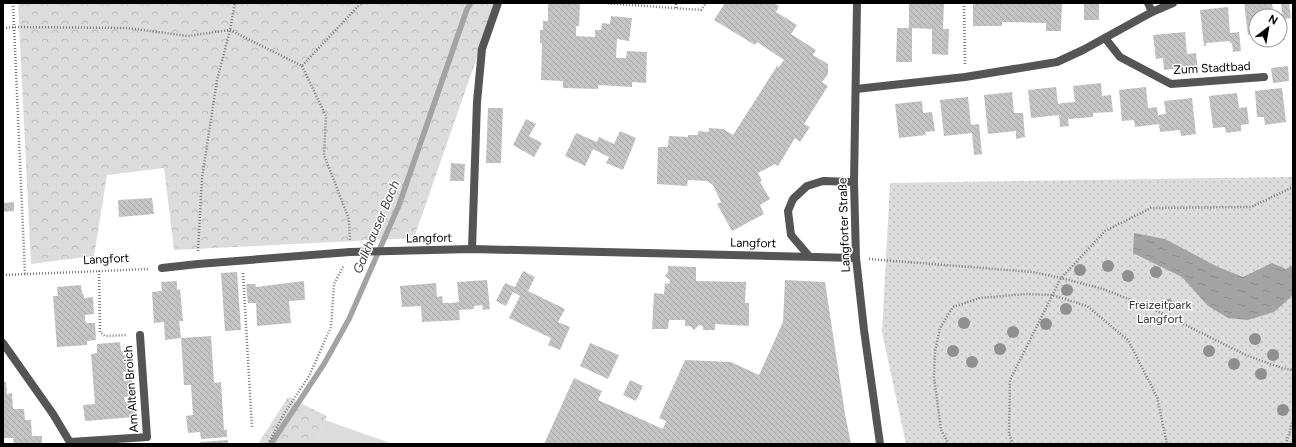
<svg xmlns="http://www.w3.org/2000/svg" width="1296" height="447" font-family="Figtree,sans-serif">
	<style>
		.grass { fill: #dcdcdc }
		.forest { fill: url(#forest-crowns) }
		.park { fill: url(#park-dots) }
		.water { fill: url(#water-ripples) }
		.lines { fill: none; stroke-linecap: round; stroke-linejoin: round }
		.stream { stroke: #a3a3a3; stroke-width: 5.5 }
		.building { fill: url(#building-back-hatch) }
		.path { stroke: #777; stroke-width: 2.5; stroke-dasharray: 1 2; stroke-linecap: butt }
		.service { stroke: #555; stroke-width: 8 }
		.minor { stroke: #555; stroke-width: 8 }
		.tree { fill: #8f8f8f }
		.labels { text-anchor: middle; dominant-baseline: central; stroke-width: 3; stroke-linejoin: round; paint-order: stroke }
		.street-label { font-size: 12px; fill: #000; stroke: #fff }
		.park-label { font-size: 12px; fill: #333; stroke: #fff }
		.water-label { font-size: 13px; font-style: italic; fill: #444; stroke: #fff }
	</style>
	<defs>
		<pattern id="forest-crowns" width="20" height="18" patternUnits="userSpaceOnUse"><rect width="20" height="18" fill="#dcdcdc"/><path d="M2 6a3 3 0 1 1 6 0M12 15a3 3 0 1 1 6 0" fill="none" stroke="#bbb"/></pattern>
		<pattern id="park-dots" width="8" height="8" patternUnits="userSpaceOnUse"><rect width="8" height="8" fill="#dcdcdc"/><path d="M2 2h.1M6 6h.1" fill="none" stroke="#bbb" stroke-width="1.8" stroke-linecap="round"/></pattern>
		<pattern id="water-ripples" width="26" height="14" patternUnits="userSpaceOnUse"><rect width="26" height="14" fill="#a3a3a3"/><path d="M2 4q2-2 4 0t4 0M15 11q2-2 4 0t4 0" fill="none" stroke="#8b8b8b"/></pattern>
		<pattern id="building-back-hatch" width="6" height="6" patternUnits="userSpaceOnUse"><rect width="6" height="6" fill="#c4c4c4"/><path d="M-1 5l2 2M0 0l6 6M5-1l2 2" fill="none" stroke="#a7a7a7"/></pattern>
	</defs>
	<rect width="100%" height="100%" fill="#fff"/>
	<polygon class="grass" points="325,420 393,444 314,444"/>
	<g class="forest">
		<polygon points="18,3 496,3 414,238 174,250 164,168 107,175 94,256 31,264"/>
		<polygon points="288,397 327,416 314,444 258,444"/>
	</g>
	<polygon class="park" points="1293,177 1293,444 906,444 882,332 890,183"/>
	<polygon class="water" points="1134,233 1165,239 1218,267 1243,277 1272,263 1286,269 1293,265 1293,295 1274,312 1248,320 1228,318 1208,306 1182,277 1133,253"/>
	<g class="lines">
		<polyline class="stream" points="271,444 324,364 349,319 399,205 467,9 471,3"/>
	</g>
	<g class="building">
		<polygon points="548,3 580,3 579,26 576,26 576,36 595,37 595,30 601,30 602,23 610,24 611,16 632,18 629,41 617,39 616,58 626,58 627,51 647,52 646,83 632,82 632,87 598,85 598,89 563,88 563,81 541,80 542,43 540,43 540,30 543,30 543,21 548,21"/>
		<polygon points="725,3 774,3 779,6 776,12 797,25 791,34 816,50 813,55 828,64 828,74 822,82 828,86 804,124 810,127 800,142 795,138 778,166 775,164 758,173 762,181 760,182 770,199 760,205 764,214 732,231 717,204 721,202 713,185 707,181 688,180 687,186 657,184 657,180 658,147 668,147 669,136 688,137 688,135 698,135 698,131 709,132 709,128 723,129 733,135 777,66 779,67 784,60 757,42 755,45 714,20"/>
		<polygon points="909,3 944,3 943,29 949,29 948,55 932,54 932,29 912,28 912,62 896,62 897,28 909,28"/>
		<polygon points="973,3 1062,3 1061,31 1046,31 1046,23 1002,22 1002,26 973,26"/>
		<rect x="1084" y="3" width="15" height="17"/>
		<polygon points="1244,3 1272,3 1274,16 1256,16 1256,34 1248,35"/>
		<polygon points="1281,3 1289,3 1291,18 1283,19"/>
		<polygon points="1228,7 1230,33 1239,32 1241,51 1233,52 1232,43 1230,43 1230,41 1206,43 1206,46 1204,46 1200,10"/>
		<polygon points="1280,19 1282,19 1285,40 1280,40"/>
		<polygon points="1185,32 1187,54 1196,53 1198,71 1189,72 1189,67 1164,70 1163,58 1156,59 1153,35"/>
		<polygon points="1288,66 1289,81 1273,83 1271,68"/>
		<polygon points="1101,83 1102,96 1111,95 1113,112 1093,113 1093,117 1068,119 1069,126 1060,127 1059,115 1031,118 1028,90 1056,87 1058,104 1062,103 1075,102 1073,86"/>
		<polygon points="1146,87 1148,108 1157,107 1158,115 1166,114 1164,101 1192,98 1196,134 1181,136 1180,130 1160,132 1159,124 1135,127 1134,120 1122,121 1119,90"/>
		<polygon points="1282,88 1286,122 1265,125 1264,117 1257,117 1255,91"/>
		<polygon points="1012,92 1014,113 1023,113 1025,137 1016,139 1016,131 988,134 984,95"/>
		<polygon points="1237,93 1239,108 1247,107 1249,124 1241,125 1241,131 1226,133 1225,127 1213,128 1209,96"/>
		<polygon points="968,97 971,125 979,124 982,154 974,155 972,133 944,136 940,100"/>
		<polygon points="922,101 923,113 932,112 935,131 925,132 926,135 899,138 895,104"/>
		<polygon points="488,108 503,108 501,163 486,163"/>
		<polygon points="526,119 536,124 529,136 542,143 534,157 513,145"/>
		<polygon points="620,131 636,138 623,170 606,163 609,157 593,149 585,166 565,156 576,133 597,142 599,137 614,144"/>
		<polygon points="451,163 465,164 464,181 450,181"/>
		<polygon points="152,198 154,214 119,217 118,200"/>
		<polygon points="14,202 14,211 3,212 3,203"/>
		<polygon points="668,266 696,267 696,281 746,282 745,303 749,303 749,326 715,324 715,330 703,330 703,326 699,325 694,330 690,326 685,326 685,320 669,320 668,329 652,329 654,293 664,294 665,283 669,284 670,280 665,276 668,272"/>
		<polygon points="523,271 535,277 528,291 565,309 558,322 570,327 560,350 548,345 551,338 509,318 520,296 513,292 506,306 496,301 505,283 515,287"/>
		<polygon points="237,272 241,330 225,331 221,273"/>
		<polygon points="487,280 490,309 483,310 482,305 474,306 474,309 459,310 460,320 422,322 421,306 402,307 400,286 436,283 437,297 442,296 443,303 451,303 459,302 457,282"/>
		<polygon points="785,280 825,282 845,414 851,444 544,444 574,378 602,391 598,400 663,429 666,421 659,418 685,360 731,362 759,375 783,322"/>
		<polygon points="177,281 177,290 180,289 183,321 179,321 181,338 165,340 164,322 154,323 152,292 162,291 161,282"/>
		<polygon points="304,281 305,300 289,301 291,323 257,326 256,303 248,303 246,284 255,284 256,287"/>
		<polygon points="81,285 82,294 84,294 84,298 93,297 94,314 85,315 85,319 86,323 95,323 96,340 87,341 87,345 57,347 53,296 58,296 57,287"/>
		<polygon points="211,336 214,383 221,382 224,430 227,430 227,437 201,439 200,432 188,433 186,416 193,415 191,385 184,385 181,338"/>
		<polygon points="120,342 121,351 123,351 123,355 131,355 132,371 123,372 124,381 132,380 133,396 124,397 125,402 134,401 135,417 85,421 83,405 95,404 91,354 97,353 97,344"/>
		<polygon points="590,343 619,355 608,379 580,366"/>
		<polygon points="630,380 643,386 636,401 623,395"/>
		<polygon points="3,382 6,382 7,394 12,393 13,409 24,409 25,420 31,420 32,436 42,436 42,444 14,444 13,438 4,438"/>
		<polygon points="228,440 228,444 200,444 200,442"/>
	</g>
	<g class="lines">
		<g class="path">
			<polyline points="13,3 25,275"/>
			<polyline points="605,3 701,10 706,3"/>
			<polyline points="964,3 965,65"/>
			<polyline points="676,8 676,3"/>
			<polyline points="3,28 14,27 127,28 188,36 230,30 302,66 361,3"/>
			<polyline points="302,66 326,116 324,155 349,219 350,240"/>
			<polyline points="198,251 202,178 217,80 230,30 235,3"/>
			<polyline points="869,259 1033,272 1061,278 1103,289 1149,307 1248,356 1282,368 1293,370"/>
			<polyline points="99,271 100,332 105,336 127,335"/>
			<polyline points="243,273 252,428"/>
			<polyline points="3,275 150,269"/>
			<polyline points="268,444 284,414 309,376 331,327 334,284 344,265"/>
			<polyline points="949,444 941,430 934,377 935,351 940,328 953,307 980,298 1026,294 1052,295 1087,306 1128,340 1157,397 1167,444"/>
			<polyline points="1013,444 1009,434 1010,380 1061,278 1105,231 1151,208 1251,207 1293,187"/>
			<polyline points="1286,444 1293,420"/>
		</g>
		<g class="service">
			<polyline points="1105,38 1120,57 1171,84 1264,77"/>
			<polyline points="472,249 477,102 482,49 498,3"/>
			<polyline points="809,256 791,235 788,211 793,199 807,186 823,181 854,182"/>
		</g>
		<g class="minor">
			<polyline points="857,3 854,182 856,258 864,330 880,444"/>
			<polyline points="1148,3 1152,12"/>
			<polyline points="856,89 965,77 1057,62 1083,50 1152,12 1173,3"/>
			<polyline points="162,268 198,264 350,252 472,249 856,258"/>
			<polyline points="3,343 53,414 71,444"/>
			<polyline points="70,442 147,437 140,335"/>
		</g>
	</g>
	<g class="tree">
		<circle cx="1108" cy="266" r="6"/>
		<circle cx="1080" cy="270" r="6"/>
		<circle cx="1156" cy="272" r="6"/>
		<circle cx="1128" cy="276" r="6"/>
		<circle cx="1067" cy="290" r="6"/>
		<circle cx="1168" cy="305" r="6"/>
		<circle cx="1066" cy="309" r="6"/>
		<circle cx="964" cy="323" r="6"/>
		<circle cx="1046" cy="324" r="6"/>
		<circle cx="1013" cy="332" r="6"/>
		<circle cx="1255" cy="339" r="6"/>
		<circle cx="1000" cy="349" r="6"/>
		<circle cx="953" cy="351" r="6"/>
		<circle cx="1209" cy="351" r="6"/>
		<circle cx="1273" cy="355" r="6"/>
		<circle cx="972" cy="362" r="6"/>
		<circle cx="1234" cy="364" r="6"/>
		<circle cx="1261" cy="374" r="6"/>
		<circle cx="1283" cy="410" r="6"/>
	</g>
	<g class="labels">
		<g class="street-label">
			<text transform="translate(1212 68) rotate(-3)">Zum Stadtbad</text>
			<text transform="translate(844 225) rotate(-92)">Langforter Straße</text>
			<text transform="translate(429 238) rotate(-1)">Langfort</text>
			<text transform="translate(753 243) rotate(1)">Langfort</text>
			<text transform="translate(106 259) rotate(-3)">Langfort</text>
			<text transform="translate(131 389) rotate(-94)">Am Alten Broich</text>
		</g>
		<g class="park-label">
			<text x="1160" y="305">Freizeitpark<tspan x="1160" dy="14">Langfort</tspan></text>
		</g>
		<g class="water-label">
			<text transform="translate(376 227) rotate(-67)">Galkhauser Bach</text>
		</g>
	</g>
	<rect width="1296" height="447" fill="none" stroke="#000000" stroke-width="8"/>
	<g transform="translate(1268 28) rotate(31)"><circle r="19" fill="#ffffff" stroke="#999999"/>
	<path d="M0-3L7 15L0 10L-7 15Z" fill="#000000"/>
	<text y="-6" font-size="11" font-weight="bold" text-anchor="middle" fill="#000000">N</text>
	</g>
</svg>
